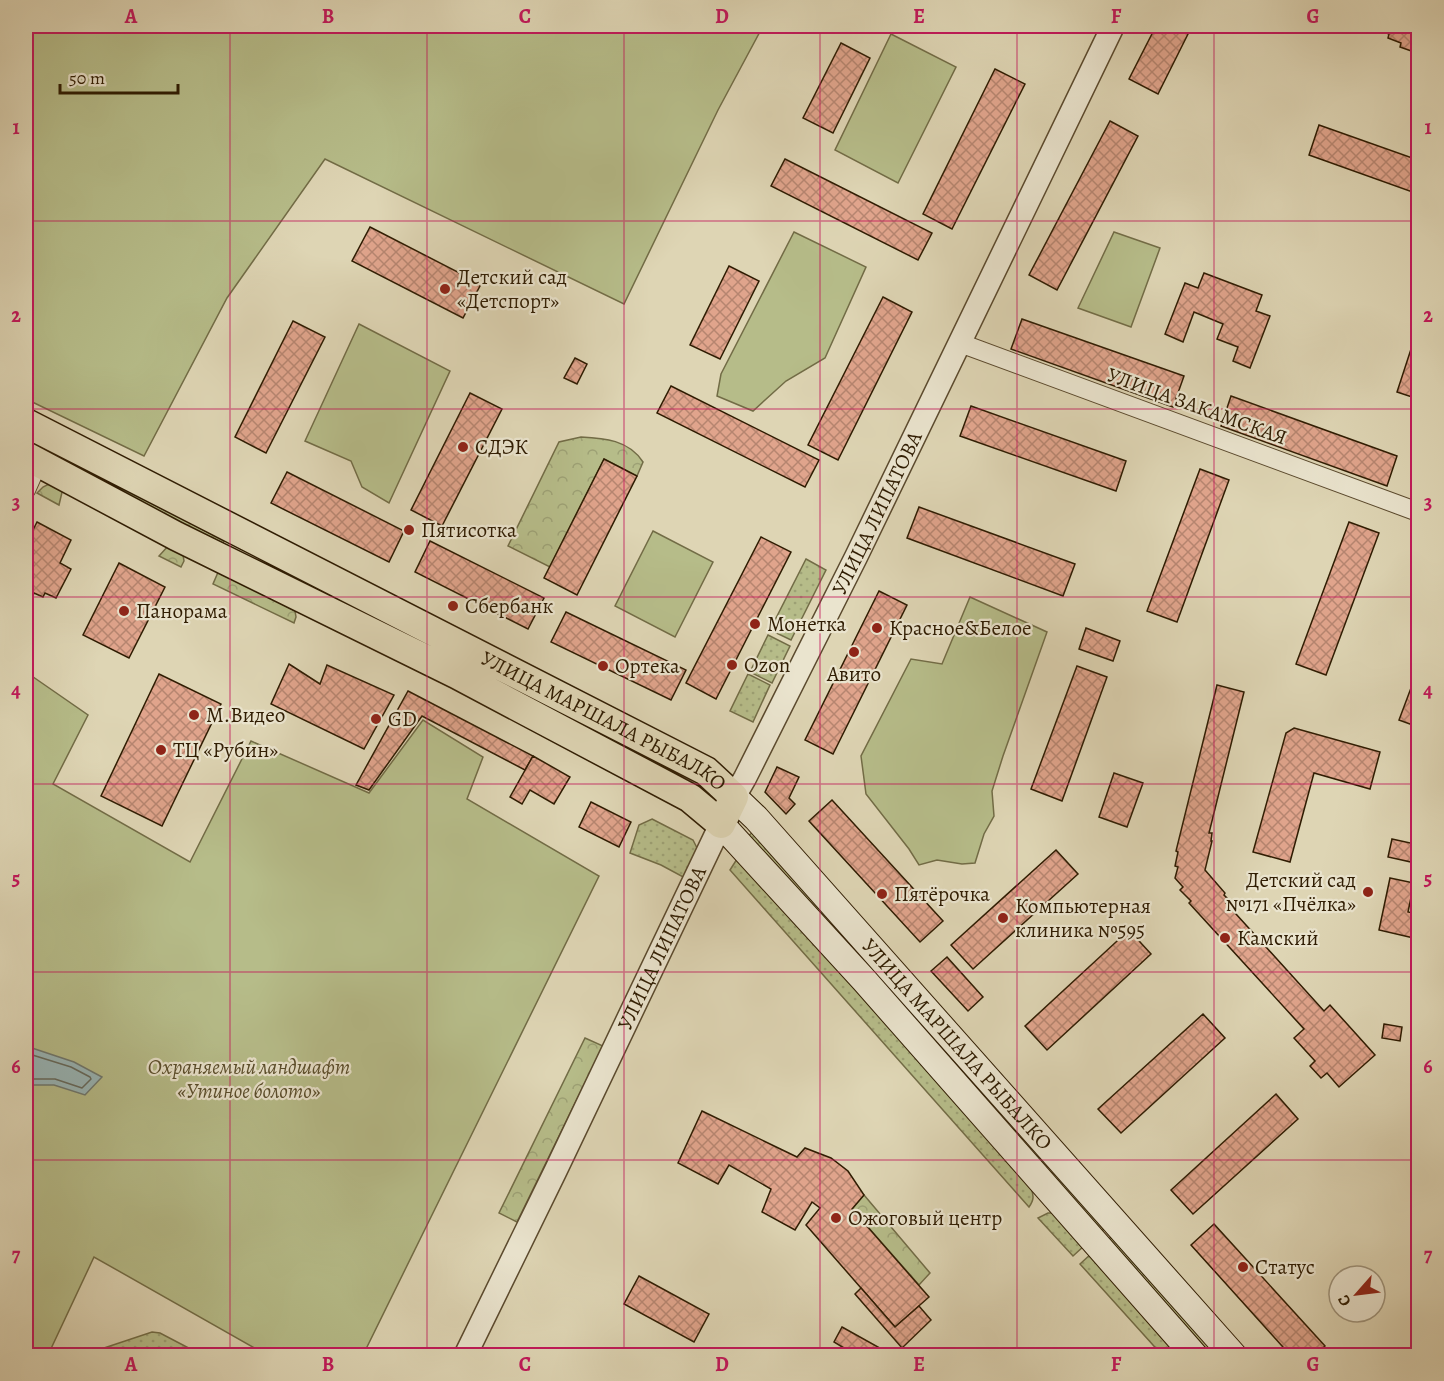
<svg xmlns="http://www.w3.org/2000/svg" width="1444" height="1381" font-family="Alegreya,serif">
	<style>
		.grass { fill: url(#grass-dots); stroke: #726c46; stroke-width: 1.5 }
		.forest { fill: url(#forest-crowns); stroke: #726c46; stroke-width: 1.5 }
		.park { fill: #b6bc89; stroke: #726c46; stroke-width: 1.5 }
		.water { fill: #98b6b8; stroke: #6e786f; stroke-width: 1.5 }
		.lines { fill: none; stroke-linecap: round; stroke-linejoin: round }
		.shore { stroke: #64695d; stroke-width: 1.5 }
		.building { fill: url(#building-cross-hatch); stroke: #2f1c02; stroke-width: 1.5 }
		.minor-casing { stroke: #5b4a2e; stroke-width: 20 }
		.tertiary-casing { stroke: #5b4a2e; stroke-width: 25 }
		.secondary-casing { stroke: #2f1c02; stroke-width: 28 }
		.primary-casing { stroke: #2f1c02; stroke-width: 31 }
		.minor { stroke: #eae4ce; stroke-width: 18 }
		.tertiary { stroke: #eae4ce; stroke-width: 22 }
		.secondary { stroke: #eae4ce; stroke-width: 26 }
		.primary { stroke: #ded5b4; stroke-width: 28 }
		.grid { fill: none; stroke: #c2185b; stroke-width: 1.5; stroke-opacity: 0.55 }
		.poi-dot { fill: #8f2418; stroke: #eae4ce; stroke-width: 2 }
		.labels { text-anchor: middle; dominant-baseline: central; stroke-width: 4.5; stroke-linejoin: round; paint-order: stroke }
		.poi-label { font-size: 21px; fill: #2f1c02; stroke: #eae4ce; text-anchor: start }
		.street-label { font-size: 21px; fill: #2f1c02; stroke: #eae4ce }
		.park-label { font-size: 21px; font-style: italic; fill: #584c2a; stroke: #eae4ce }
		.neatline { fill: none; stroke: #c2185b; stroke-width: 2 }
		.grid-label { font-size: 20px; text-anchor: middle; font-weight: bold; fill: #c2185b }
	</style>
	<defs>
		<pattern id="grass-dots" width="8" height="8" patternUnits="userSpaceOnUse" patternTransform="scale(1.5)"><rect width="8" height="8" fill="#b6bc89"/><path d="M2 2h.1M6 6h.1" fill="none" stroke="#9da175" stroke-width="1.8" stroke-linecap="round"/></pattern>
		<pattern id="forest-crowns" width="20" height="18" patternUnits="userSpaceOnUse" patternTransform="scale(1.5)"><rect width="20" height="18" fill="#b6bc89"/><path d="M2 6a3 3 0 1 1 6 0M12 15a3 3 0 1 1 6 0" fill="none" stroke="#9da175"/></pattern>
		<pattern id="building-cross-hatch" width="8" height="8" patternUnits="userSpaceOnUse" patternTransform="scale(1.5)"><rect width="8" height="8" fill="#e0a48c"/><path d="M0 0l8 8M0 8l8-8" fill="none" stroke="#b68570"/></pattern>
	</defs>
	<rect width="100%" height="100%" fill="#ded5b4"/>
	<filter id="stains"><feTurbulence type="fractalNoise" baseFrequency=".00333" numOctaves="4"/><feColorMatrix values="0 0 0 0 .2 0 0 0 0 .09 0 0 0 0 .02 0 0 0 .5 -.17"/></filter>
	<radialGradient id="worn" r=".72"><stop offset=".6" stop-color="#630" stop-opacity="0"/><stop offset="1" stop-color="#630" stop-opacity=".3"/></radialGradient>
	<g class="grass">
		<polygon points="26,436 224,541 220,548 26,446"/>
		<polygon points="806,559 826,570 791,640 770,630"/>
		<polygon points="768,635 790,646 772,683 750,672"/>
		<polygon points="748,674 770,685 753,722 730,711"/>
		<polygon points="652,819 693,840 698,850 685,878 661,865 630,853 639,825"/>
		<polygon points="753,832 861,950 855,956 747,837"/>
		<path d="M737,859L834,964L1031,1188C1034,1196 1034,1200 1029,1207L730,870Z"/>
		<polygon points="875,968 1105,1228 1100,1233 869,973"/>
		<polygon points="1048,1213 1053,1213 1085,1245 1073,1256 1038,1218"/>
		<polygon points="1113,1235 1220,1355 1209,1355 1107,1241"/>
		<polygon points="1092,1253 1182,1355 1162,1355 1080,1264"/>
		<polygon points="152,1332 160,1333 202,1355 83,1355"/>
	</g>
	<g class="forest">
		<path d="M581,437C604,438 629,440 643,462L637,476L604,459L550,567L508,546L559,442Z"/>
		<polygon points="49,484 63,488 59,505 37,493 43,487"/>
		<polygon points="169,545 183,555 184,561 181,567 159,556"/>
		<polygon points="219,570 295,611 296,617 294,623 213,584"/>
		<polygon points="585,1038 603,1046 517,1222 499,1213"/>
		<polygon points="864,1195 930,1273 919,1285 852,1209"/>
	</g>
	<g class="park">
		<polygon points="26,26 763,26 718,110 624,304 325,159 227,298 144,456 26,399"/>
		<polygon points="891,34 956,67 898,183 835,150"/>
		<polygon points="794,232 866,267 825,358 786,381 753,411 717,396 721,374"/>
		<polygon points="1114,232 1160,248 1131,327 1078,308"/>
		<polygon points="359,324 450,371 389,503 362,487 351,461 305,441"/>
		<polygon points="653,531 713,562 675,637 615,606"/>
		<polygon points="970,597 1047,632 1003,756 992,791 994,816 984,834 975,863 962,864 937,860 919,865 909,849 866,794 861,756 911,659 942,664"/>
		<polygon points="26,672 88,715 53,784 190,862 251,741 369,793 423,720 483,757 467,799 599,876 363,1355 267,1355 94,1257 48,1355 26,1355"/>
	</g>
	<polygon class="water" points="26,1046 74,1062 102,1077 85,1095 54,1085 26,1085"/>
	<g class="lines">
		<polyline class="shore" points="26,1053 71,1067 90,1077 91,1079 82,1088 55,1079 26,1079"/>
	</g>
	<g class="building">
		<polygon points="1156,26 1192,26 1158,94 1129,79"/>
		<polygon points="1377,26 1418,26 1418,49 1417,53 1400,47 1401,43 1388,38 1389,34 1376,29"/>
		<polygon points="841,43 870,58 833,133 803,118"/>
		<polygon points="995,69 1025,84 952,229 923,214"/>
		<polygon points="1110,121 1138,136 1057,290 1029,275"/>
		<polygon points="1319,125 1418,160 1418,194 1309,155"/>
		<polygon points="785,159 932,233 918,260 771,186"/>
		<polygon points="370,227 481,284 463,318 352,261"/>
		<polygon points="729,266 759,281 720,359 690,345"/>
		<polygon points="1204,273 1262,295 1256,311 1270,316 1250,368 1233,361 1238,347 1217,339 1223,324 1194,312 1183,342 1165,334 1185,283 1198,288"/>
		<polygon points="883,297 912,312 838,460 808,445"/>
		<polygon points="1022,319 1184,376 1173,407 1011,349"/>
		<polygon points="293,321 325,337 266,453 235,437"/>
		<polygon points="1413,343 1418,345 1418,399 1397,392"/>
		<polygon points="575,358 587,364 577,384 564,378"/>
		<polygon points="671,386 819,460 805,487 657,413"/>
		<polygon points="470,393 502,409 442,526 411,510"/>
		<polygon points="1231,396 1397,456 1387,486 1221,426"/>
		<polygon points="971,406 1126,461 1116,491 960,436"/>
		<polygon points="604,459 637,476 577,595 544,578"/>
		<polygon points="1200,469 1229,480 1177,622 1147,611"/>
		<polygon points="287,472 404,531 389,562 271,503"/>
		<polygon points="919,507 1075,564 1063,596 907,538"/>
		<polygon points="37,522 71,540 60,563 71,569 56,598 45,593 43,597 34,593 26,610 26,534 30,536"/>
		<polygon points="1349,522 1379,533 1326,675 1296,664"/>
		<polygon points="761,537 791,552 716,699 686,683"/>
		<polygon points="430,541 544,598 528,629 415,572"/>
		<polygon points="119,563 165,587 129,658 83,635"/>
		<polygon points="879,591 907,605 833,754 805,740"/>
		<polygon points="566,612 686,670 671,700 551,642"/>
		<polygon points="1086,628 1120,641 1113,661 1079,649"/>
		<polygon points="289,664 320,684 327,665 394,695 364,749 271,704"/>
		<polygon points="1077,666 1107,677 1062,801 1031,789"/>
		<polygon points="159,674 221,704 162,826 101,796"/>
		<polygon points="1217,685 1244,692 1209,833 1212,833 1211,841 1212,841 1205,870 1225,893 1224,895 1229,900 1226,903 1324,1011 1330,1005 1375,1055 1339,1087 1327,1073 1321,1078 1310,1066 1315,1061 1294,1038 1304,1029 1189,903 1191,901 1180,890 1183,887 1175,878 1178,867 1175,866 1178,852 1176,851"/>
		<polygon points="1411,688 1418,691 1418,727 1399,720"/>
		<polygon points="408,691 533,756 525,770 422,716 369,790 356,785"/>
		<polygon points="1294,728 1380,752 1370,789 1314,773 1290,862 1253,852 1286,733"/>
		<polygon points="533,756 570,777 554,804 530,790 522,804 510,797"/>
		<polygon points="777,767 799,777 789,798 795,804 786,814 765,792"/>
		<polygon points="1114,773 1143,783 1127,827 1099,817"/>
		<polygon points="832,800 943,921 920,942 809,821"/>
		<polygon points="591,802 631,822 619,847 579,827"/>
		<polygon points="1392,839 1415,844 1411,862 1388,857"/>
		<polygon points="1056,850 1078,874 973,969 951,945"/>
		<polygon points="1390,878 1414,883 1408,912 1418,914 1418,939 1379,930"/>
		<polygon points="1129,930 1151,954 1047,1050 1025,1026"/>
		<polygon points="947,957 983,997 968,1011 931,971"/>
		<polygon points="1203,1014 1225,1038 1121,1133 1098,1109"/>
		<polygon points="1384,1024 1402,1027 1400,1041 1382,1038"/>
		<polygon points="1276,1094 1298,1119 1193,1214 1171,1190"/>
		<polygon points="702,1111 797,1157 805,1148 831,1158 848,1171 864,1195 852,1209 929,1297 895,1327 806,1225 820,1208 812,1202 795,1230 762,1212 771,1189 729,1165 718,1184 678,1163"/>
		<polygon points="1214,1224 1325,1346 1314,1356 1291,1356 1191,1245"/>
		<polygon points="639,1276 709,1314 694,1342 624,1304"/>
		<polygon points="861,1288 895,1327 919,1306 931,1320 902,1348 855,1294"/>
		<polygon points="842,1327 887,1352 885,1356 857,1356 834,1342"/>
	</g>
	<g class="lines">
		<g class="minor-casing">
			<g id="minor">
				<polyline points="960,343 1418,512"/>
				<polyline points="26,490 38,463"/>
			</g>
		</g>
		<g class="tertiary-casing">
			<g id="tertiary">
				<path id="s1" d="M734,797L745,778L856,557L1113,26"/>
				<path id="s2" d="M465,1356L555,1172L721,824"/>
			</g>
		</g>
		<g class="secondary-casing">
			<g id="secondary">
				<path id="s3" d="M734,797L756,818L1234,1356"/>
				<polyline points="721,824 864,980 1195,1356"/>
			</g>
		</g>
		<g class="primary-casing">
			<g id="primary">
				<path id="s4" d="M26,423L706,771L734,797L721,824L690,798L456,674L176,536L26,456"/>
			</g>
		</g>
		<use href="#minor" class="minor"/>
		<use href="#tertiary" class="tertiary"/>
		<use href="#secondary" class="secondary"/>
		<use href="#primary" class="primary"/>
	</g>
	<path class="grid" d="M230,26V1356M427,26V1356M624,26V1356M820,26V1356M1017,26V1356M1214,26V1356M26,221H1418M26,409H1418M26,597H1418M26,784H1418M26,972H1418M26,1160H1418"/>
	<g class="poi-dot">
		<circle cx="445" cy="289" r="6"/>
		<circle cx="463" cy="447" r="6"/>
		<circle cx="409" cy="530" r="6"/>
		<circle cx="453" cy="606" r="6"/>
		<circle cx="124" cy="611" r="6"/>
		<circle cx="755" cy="624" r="6"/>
		<circle cx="877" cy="628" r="6"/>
		<circle cx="854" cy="652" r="6"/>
		<circle cx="732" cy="665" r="6"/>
		<circle cx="603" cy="666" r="6"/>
		<circle cx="194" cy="715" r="6"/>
		<circle cx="376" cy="719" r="6"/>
		<circle cx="161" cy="750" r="6"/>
		<circle cx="1368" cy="892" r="6"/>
		<circle cx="882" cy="894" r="6"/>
		<circle cx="1003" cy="918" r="6"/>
		<circle cx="1225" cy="938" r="6"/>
		<circle cx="836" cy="1218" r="6"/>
		<circle cx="1243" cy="1267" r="6"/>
	</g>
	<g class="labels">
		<g class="poi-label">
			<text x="457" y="277">Детский сад<tspan x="457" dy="24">«Детспорт»</tspan></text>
			<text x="475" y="447">СДЭК</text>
			<text x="421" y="530">Пятисотка</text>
			<text x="465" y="606">Сбербанк</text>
			<text x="136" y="611">Панорама</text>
			<text x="767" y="624">Монетка</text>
			<text x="889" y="628">Красное&amp;Белое</text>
			<text x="744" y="665">Ozon</text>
			<text x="615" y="666">Ортека</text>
			<text x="854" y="674" text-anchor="middle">Авито</text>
			<text x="206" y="715">М.Видео</text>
			<text x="388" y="719">GD</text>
			<text x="173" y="750">ТЦ «Рубин»</text>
			<text x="1356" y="880" text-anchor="end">Детский сад<tspan x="1356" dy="24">№171 «Пчёлка»</tspan></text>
			<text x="894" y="894">Пятёрочка</text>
			<text x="1015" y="906">Компьютерная<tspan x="1015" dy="24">клиника №595</tspan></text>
			<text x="1237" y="938">Камский</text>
			<text x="848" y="1218">Ожоговый центр</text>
			<text x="1255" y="1267">Статус</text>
		</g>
		<g class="street-label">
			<text transform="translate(1197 406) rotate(20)">УЛИЦА ЗАКАМСКАЯ</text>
			<text stroke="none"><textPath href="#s1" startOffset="318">УЛИЦА ЛИПАТОВА</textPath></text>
			<text stroke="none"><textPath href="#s4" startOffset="650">УЛИЦА МАРШАЛА РЫБАЛКО</textPath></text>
			<text stroke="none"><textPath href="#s2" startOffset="453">УЛИЦА ЛИПАТОВА</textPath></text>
			<text stroke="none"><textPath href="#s3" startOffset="333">УЛИЦА МАРШАЛА РЫБАЛКО</textPath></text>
		</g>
		<g class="park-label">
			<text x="249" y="1067">Охраняемый ландшафт<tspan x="249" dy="24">«Утиное болото»</tspan></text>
		</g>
	</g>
	<rect width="1444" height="1381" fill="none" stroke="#ded5b4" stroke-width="66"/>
	<g transform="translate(1357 1294) rotate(242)"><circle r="28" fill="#eae4ce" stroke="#9f947c" stroke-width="1.5"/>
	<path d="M0-4.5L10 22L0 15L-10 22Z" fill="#8f2418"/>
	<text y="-9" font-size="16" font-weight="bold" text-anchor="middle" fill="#2f1c02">С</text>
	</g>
	<path d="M60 84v9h118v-9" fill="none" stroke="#2f1c02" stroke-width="3"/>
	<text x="69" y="84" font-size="18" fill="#2f1c02" stroke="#eae4ce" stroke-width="4.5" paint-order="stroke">50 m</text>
	<rect x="33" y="33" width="1378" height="1315" class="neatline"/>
	<g class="grid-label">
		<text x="131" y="23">A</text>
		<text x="328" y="23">B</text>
		<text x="525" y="23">C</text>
		<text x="722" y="23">D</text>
		<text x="919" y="23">E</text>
		<text x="1116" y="23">F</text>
		<text x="1313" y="23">G</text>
		<text x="16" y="134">1</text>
		<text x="1428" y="134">1</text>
		<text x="16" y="322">2</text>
		<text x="1428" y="322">2</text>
		<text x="16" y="509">3</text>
		<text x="1428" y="509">3</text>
		<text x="16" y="697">4</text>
		<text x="1428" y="697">4</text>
		<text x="16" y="885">5</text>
		<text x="1428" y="885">5</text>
		<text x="16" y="1073">6</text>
		<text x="1428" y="1073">6</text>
		<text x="16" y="1261">7</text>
		<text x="1428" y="1261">7</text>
		<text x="131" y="1371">A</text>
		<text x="328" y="1371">B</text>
		<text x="525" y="1371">C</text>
		<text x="722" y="1371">D</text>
		<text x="919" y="1371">E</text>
		<text x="1116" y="1371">F</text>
		<text x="1313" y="1371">G</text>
	</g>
	<rect width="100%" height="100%" filter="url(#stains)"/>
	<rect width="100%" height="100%" fill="url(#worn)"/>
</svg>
